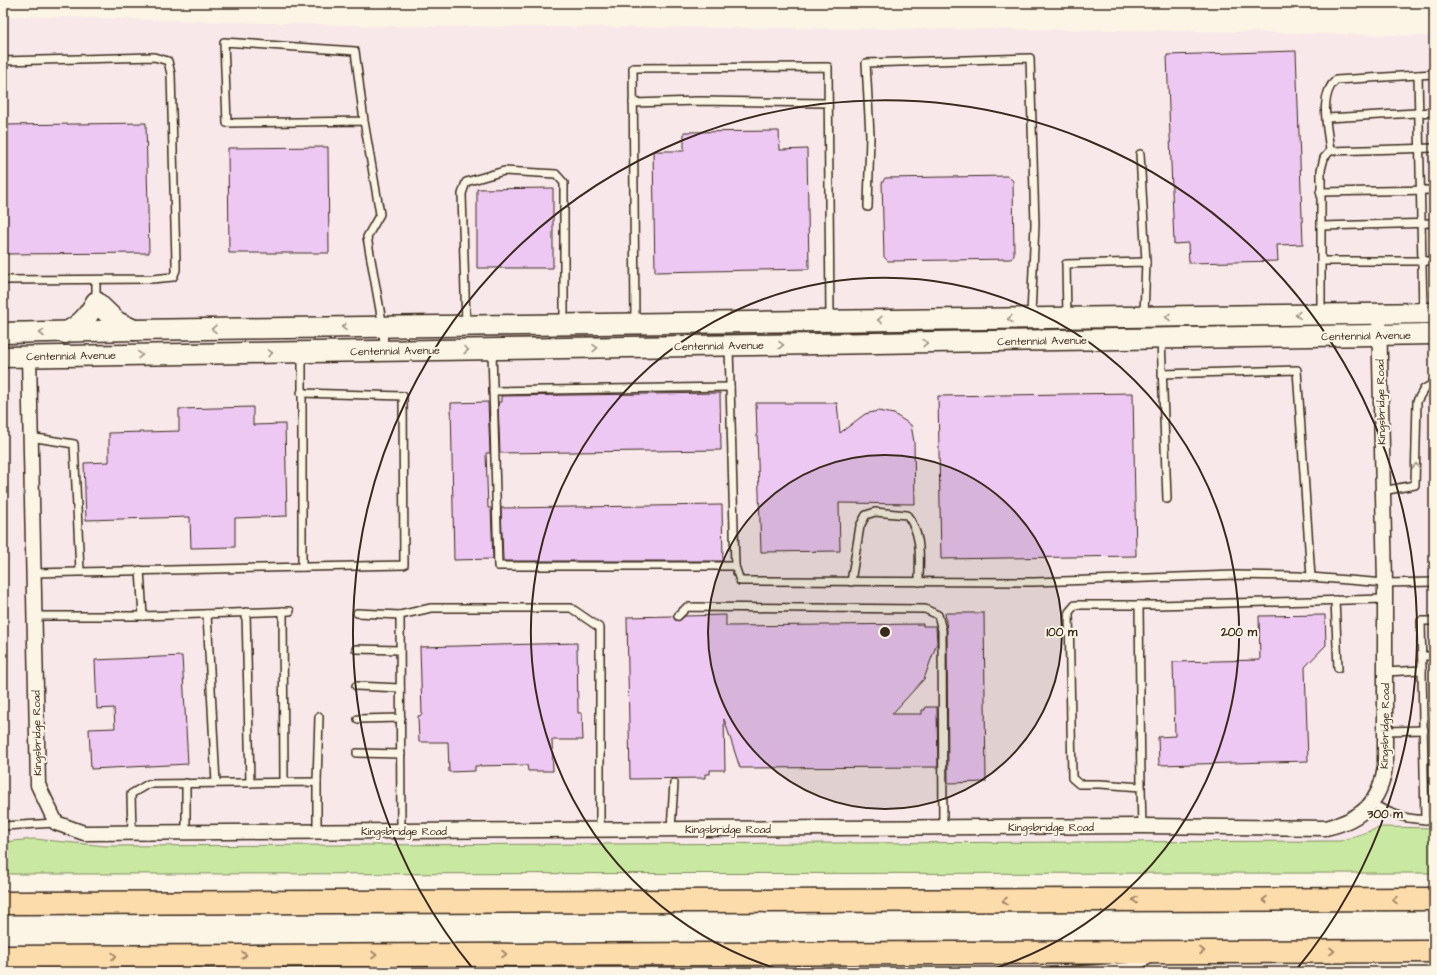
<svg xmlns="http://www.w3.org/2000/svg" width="1437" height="975" font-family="'Architects Daughter',sans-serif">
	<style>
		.built { fill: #f8e8e9 }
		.green { fill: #c9e9a2; stroke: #828a60 }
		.building { fill: #edc8f3; stroke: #3b2a1e }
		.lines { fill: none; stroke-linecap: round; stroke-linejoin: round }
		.service-casing { stroke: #3b2a1e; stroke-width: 10 }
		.minor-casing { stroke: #3b2a1e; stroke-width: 17 }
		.secondary-casing { stroke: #3b2a1e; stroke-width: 23 }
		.motorway-casing { stroke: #3b2a1e; stroke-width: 25 }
		.service { stroke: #fcf5e5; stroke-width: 7 }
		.minor { stroke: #fcf5e5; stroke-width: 14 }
		.secondary { stroke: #fcf5e5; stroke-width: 20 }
		.motorway { stroke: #fddcac; stroke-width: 22 }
		.oneway { stroke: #9c9082 }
		.oneway2 { stroke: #9c8365 }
		.ring { fill: none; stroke: #3b2a1e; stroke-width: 2 }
		.labels { text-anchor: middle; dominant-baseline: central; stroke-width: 4; stroke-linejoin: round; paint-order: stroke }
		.street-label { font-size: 11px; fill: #3b2a1e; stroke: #fcf5e5 }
		.centre { fill: #3b2a1e; stroke: #fcf5e5; stroke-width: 2 }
		.ring-label { font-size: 12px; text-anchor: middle; font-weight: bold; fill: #3b2a1e; stroke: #fcf5e5; stroke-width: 4; stroke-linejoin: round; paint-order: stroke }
	</style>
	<rect width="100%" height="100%" fill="#fcf5e5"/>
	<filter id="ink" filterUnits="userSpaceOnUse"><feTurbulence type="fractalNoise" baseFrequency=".025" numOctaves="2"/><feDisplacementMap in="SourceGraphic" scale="8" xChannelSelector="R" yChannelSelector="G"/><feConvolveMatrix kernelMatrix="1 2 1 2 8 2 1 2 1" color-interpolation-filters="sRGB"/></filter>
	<g filter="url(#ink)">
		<polygon class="built" points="26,16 380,26 1142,30 1434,36 1434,828 1382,827 1340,841 106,846 34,839 3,842 3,17"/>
		<polygon class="green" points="1382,827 1434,828 1434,873 3,874 3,842 34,839 106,846 1340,841"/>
		<g class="building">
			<polygon points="1296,51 1303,244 1277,245 1278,261 1189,263 1188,243 1174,244 1167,55"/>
			<polygon points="146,123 149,253 3,254 3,125"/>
			<polygon points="779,131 780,150 807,149 809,269 655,272 653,151 684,151 684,132"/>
			<polygon points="328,147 329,253 229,253 228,148"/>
			<polygon points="1008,176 1013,181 1014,255 1011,259 888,261 884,257 882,183 885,178"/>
			<polygon points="553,188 553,268 477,268 477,189"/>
			<polygon points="720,393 721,450 500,453 498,402 501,402 501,396"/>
			<polygon points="1133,393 1136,556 941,559 938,396"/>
			<polygon points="488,402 490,453 486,453 488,508 491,508 493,559 454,560 451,403"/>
			<polygon points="756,403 837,403 840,433 865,414 878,411 894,414 911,425 914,442 915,504 839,503 840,551 761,552"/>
			<polygon points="253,407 253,425 285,424 287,516 235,518 235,547 191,548 190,517 86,520 84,463 109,462 109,433 179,431 179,409"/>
			<polygon points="722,505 723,561 504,561 503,559 501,508"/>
			<polygon points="945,613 984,613 986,782 948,783 947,630"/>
			<polygon points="726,615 726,626 923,624 923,626 936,626 937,643 924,679 892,714 922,714 922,710 925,710 925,707 937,707 938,767 740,768 724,719 725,770 710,770 710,774 705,774 705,778 630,779 627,617 673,616 675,620 679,621 685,616"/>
			<polygon points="1325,615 1326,645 1305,667 1308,761 1159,765 1158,737 1175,736 1173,662 1260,660 1259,616"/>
			<polygon points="577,643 578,713 582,713 583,740 552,740 553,771 528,771 527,765 475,766 475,771 449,772 448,742 419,742 418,716 422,715 420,647"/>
			<polygon points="182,656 188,764 91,769 89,729 115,728 114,708 97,709 95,660"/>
		</g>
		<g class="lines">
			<g class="service-casing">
				<g id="service">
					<polyline points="3,61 154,57 168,61 171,74 176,262 176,270 173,277 152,279 3,280"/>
					<polyline points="1418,75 1423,313"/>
					<polyline points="633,103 698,101 828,103"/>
					<polyline points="1327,118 1434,112"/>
					<polyline points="364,121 227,123 224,42 355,51 364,121 380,214 367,237 383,327 384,349"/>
					<polyline points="1330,151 1434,148"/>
					<polyline points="1140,154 1146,262"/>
					<polyline points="1320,192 1434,190"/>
					<polyline points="868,207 870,135 866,63 1030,58 1035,224 1031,316"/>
					<polyline points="1321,226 1434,223"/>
					<polyline points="1322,261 1434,261"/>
					<polyline points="96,280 96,302"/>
					<path d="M1321,313V170L1324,158L1330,151C1328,130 1318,95 1336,80L1434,74"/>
					<polyline points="1067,317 1066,264 1146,262 1144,315"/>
					<polyline points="635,322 633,68 828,67 830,319"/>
					<polyline points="466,325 462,194 466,182 504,171 556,174 564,183 564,322"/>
					<polyline points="1161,339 1167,499"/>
					<polyline points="729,347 735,566 740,581 1034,582 1235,575 1298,576 1385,583 1434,582"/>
					<polyline points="492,351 498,566 735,566"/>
					<polyline points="302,354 302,567"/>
					<polyline points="1162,374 1297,370 1311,577"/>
					<polyline points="493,391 730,387"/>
					<polyline points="30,437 74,444 80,571"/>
					<polyline points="1382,491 1415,485 1417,401 1424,389 1434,383"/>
					<polyline points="140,570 143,616"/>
					<polyline points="33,573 404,565 403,396 301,393"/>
					<path d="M851,582L860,526L866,515L875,512L907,515C923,536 919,557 919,582"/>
					<polyline points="1335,600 1338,668"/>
					<polyline points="1139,605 1141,787"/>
					<polyline points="283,611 284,782"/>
					<polyline points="246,612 250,783"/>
					<polyline points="357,613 400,615"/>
					<polyline points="207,614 216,783"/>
					<polyline points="34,616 143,616 290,611"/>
					<polyline points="678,616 687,607 925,609 938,615 942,630 943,827"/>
					<polyline points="356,649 400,650"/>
					<polyline points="1422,656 1434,656"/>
					<polyline points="1385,672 1422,670"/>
					<polyline points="356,686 400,688"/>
					<polyline points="358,719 401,718"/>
					<polyline points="1386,731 1424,730"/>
					<polyline points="357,753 401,754"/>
					<polyline points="317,782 319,717"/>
					<polyline points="186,783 186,832"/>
					<path d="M1371,803C1395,816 1407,820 1434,820"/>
					<polyline points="1425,820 1421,621 1434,621"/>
					<polyline points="3,826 56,823"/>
					<polyline points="1142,826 1141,787 1100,784 1079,784 1072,778 1069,612 1075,605 1157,605 1385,599"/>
					<polyline points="671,829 674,783"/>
					<polyline points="401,831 400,615 431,608 571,608 600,628 600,830"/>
					<polyline points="132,833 131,794 148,784 317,782 317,831"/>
					<polyline points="75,966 109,972"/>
					<polyline points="1051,972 1138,966 1151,959"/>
				</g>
			</g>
			<g class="minor-casing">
				<path id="minor" d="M29,357L38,785L56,823L84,833L1142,826L1326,828C1361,820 1381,802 1385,766V583L1379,314"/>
			</g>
			<g class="secondary-casing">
				<g id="secondary">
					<polyline points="3,333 134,330 1434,313"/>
					<path d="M65,333C80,325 88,317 96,302L117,322L134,330"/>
					<polyline points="3,357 1434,334"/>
				</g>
			</g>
			<g class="motorway-casing">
				<g id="motorway">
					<polyline points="3,903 1434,899"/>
					<polyline points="3,957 1434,951"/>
				</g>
			</g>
			<use href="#service" class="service"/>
			<use href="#minor" class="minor"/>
			<use href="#secondary" class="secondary"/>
			<use href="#motorway" class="motorway"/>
		</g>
		<defs><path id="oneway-chevron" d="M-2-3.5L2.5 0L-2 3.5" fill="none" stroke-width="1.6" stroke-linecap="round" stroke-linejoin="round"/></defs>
		<g class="oneway">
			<use href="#oneway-chevron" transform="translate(1298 315) rotate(179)"/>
			<use href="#oneway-chevron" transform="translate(1168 317) rotate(179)"/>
			<use href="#oneway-chevron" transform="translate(1010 319) rotate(179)"/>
			<use href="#oneway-chevron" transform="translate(880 320) rotate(179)"/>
			<use href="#oneway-chevron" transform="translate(344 327) rotate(179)"/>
			<use href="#oneway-chevron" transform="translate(214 329) rotate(179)"/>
			<use href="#oneway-chevron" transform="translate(42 333) rotate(180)"/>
			<use href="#oneway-chevron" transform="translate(925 343) rotate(-1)"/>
			<use href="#oneway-chevron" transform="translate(781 345) rotate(-1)"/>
			<use href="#oneway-chevron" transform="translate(595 348) rotate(-1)"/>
			<use href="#oneway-chevron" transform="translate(466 350) rotate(-1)"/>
			<use href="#oneway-chevron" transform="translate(270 353) rotate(-1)"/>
			<use href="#oneway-chevron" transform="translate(140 355) rotate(-1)"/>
			<use href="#oneway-chevron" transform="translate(1416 466) rotate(-89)"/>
		</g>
		<g class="oneway2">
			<use href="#oneway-chevron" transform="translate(1135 900) rotate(180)"/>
			<use href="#oneway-chevron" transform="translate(1265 900) rotate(180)"/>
			<use href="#oneway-chevron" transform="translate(1395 900) rotate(180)"/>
			<use href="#oneway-chevron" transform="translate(1005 901) rotate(180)"/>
			<use href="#oneway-chevron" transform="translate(1202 951)"/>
			<use href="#oneway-chevron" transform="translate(1332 951)"/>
			<use href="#oneway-chevron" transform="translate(504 954)"/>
			<use href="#oneway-chevron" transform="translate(244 955)"/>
			<use href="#oneway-chevron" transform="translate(374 955)"/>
			<use href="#oneway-chevron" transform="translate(114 956)"/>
		</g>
	</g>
	<circle cx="885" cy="632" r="177" fill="#3b2a1e" fill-opacity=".12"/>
	<g class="ring">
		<circle cx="885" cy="632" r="177"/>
		<path d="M784 971A354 354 0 1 1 986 971"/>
		<path d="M474 970A532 532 0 1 1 1296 970"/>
	</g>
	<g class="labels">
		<g class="street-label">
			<text transform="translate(1366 336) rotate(-1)">Centennial Avenue</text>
			<text transform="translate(1042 341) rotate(-1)">Centennial Avenue</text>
			<text transform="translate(719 346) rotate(-1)">Centennial Avenue</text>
			<text transform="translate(395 351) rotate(-1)">Centennial Avenue</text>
			<text transform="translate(71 356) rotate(-1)">Centennial Avenue</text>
			<text transform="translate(1381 402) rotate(-91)">Kingsbridge Road</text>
			<text transform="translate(1385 726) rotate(-89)">Kingsbridge Road</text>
			<text transform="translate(37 733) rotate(-91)">Kingsbridge Road</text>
			<text x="1051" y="827">Kingsbridge Road</text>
			<text x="728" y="829">Kingsbridge Road</text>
			<text x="404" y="831">Kingsbridge Road</text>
		</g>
	</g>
	<circle cx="885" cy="632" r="6" class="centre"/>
	<g class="ring-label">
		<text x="1062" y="636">100 m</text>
		<text x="1239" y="636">200 m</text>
		<text x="1385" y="818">300 m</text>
	</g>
	<rect width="1437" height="975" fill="none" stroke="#fcf5e5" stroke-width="16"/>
	<rect x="8" y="8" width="1421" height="959" fill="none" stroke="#3b2a1e" stroke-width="1.5" filter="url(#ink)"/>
</svg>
